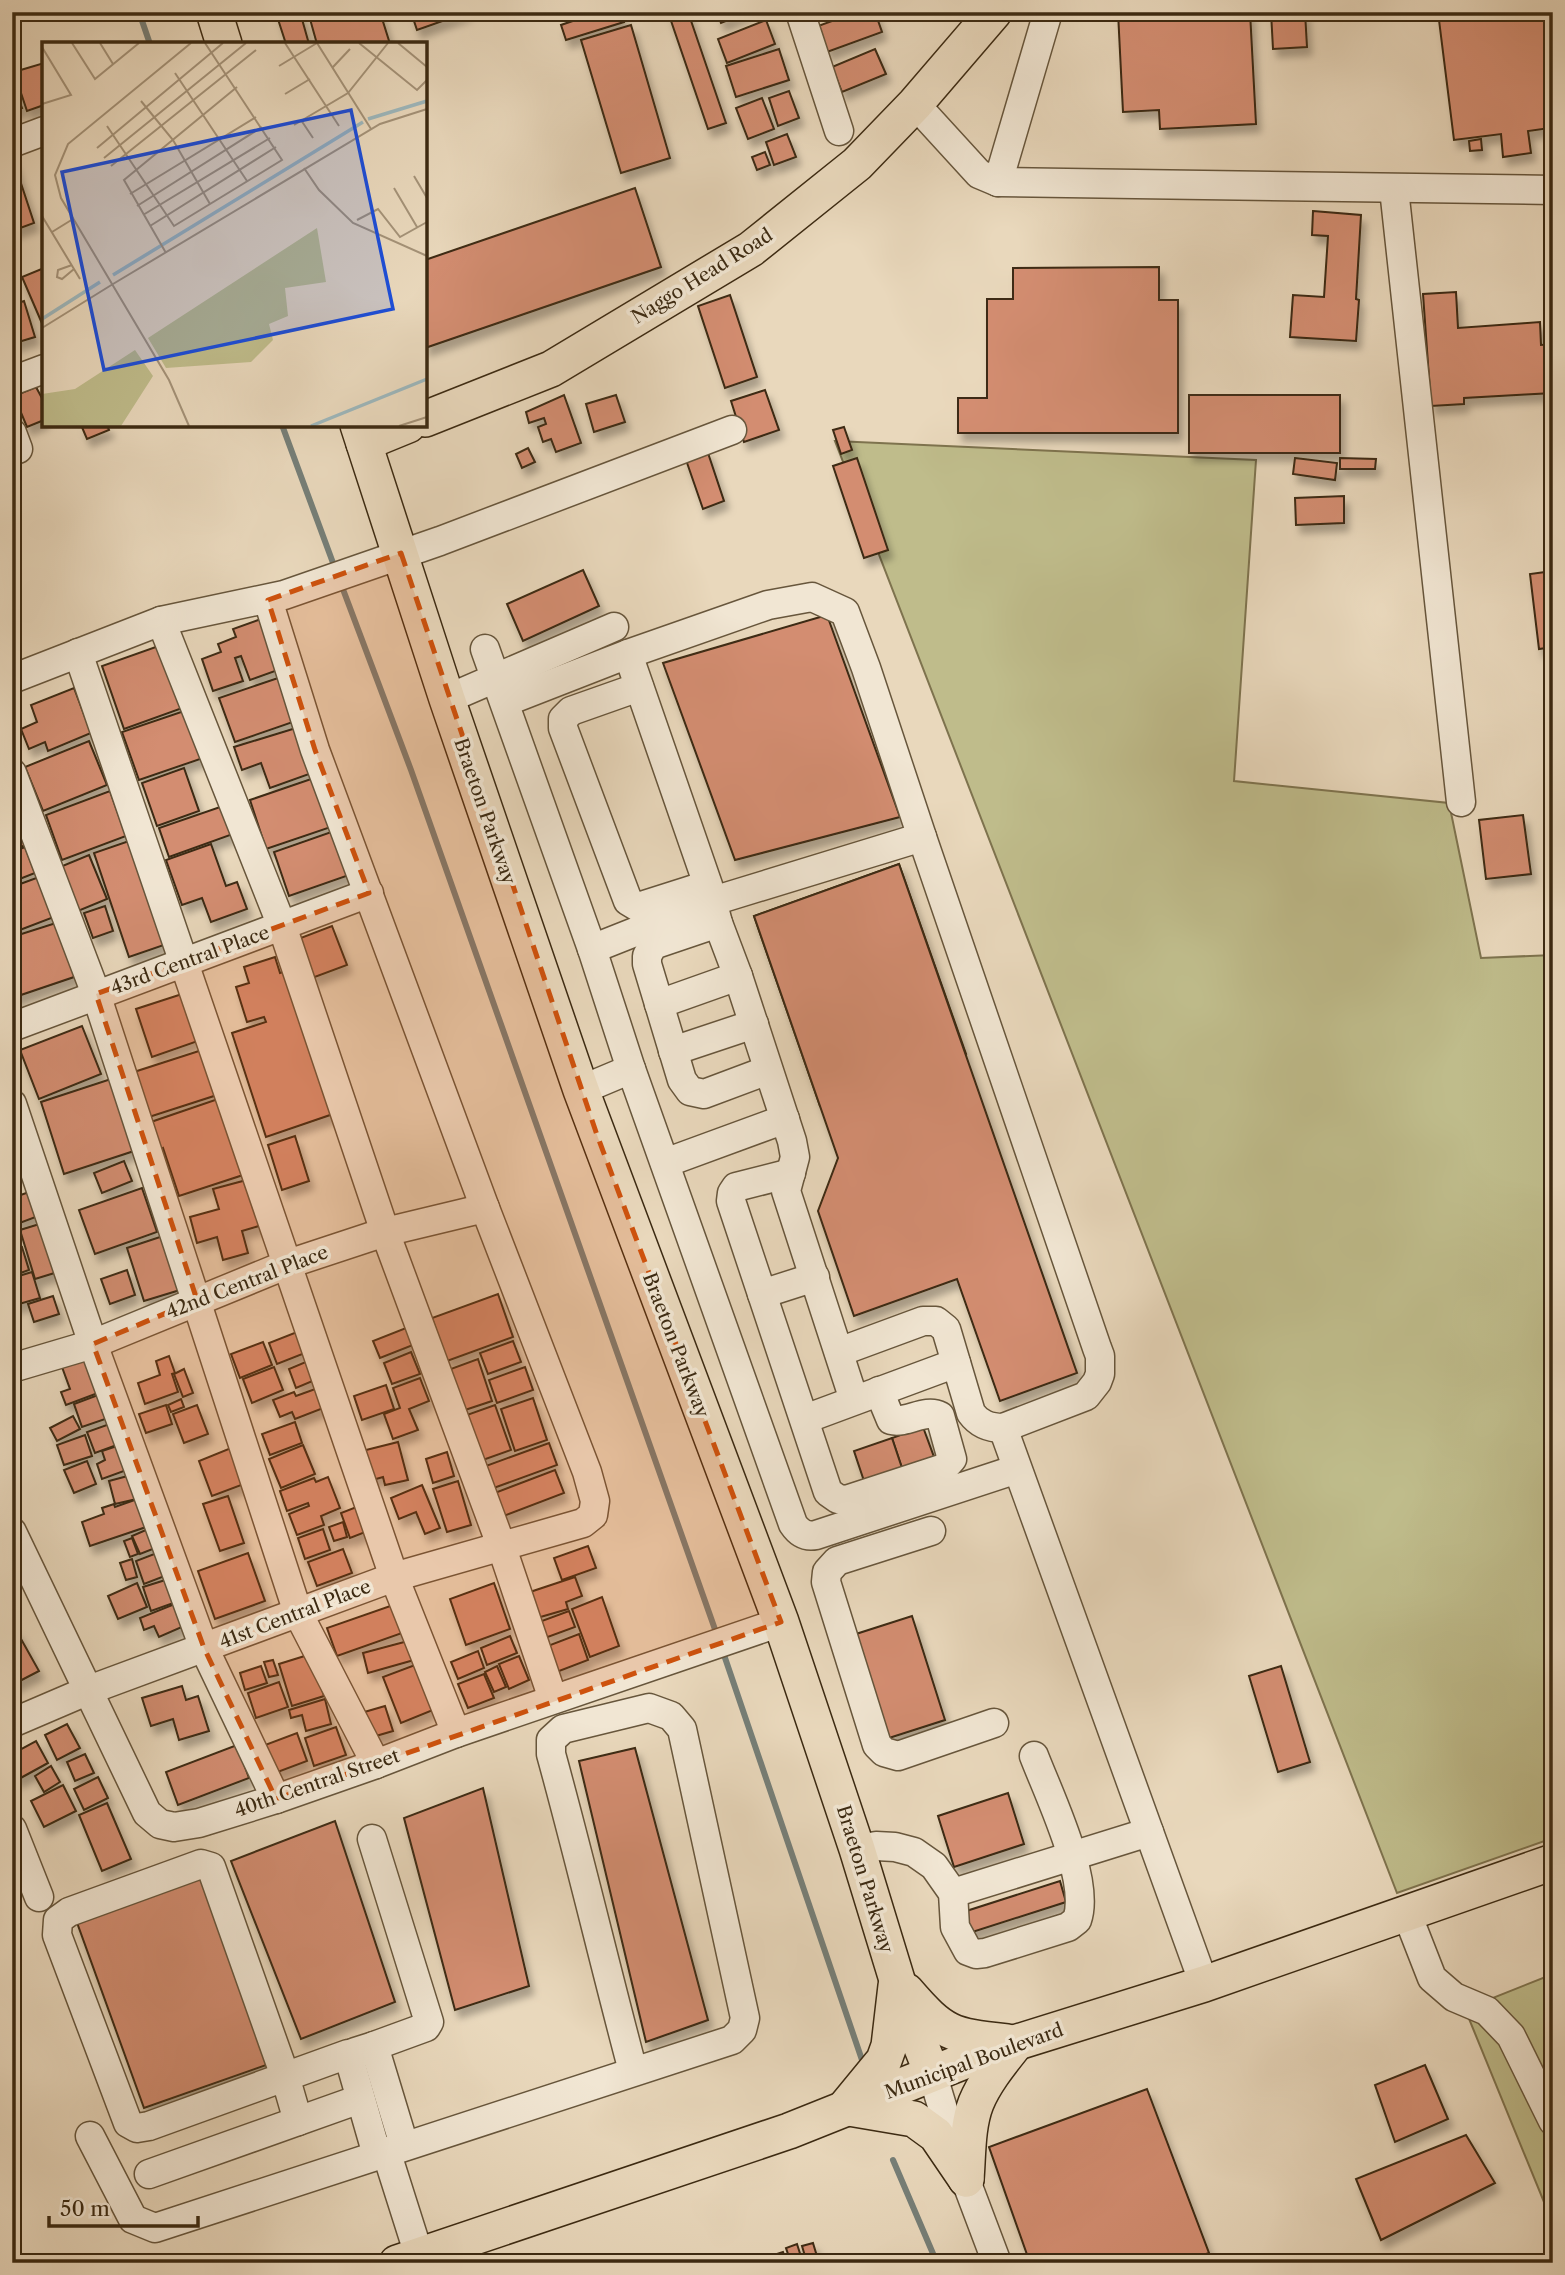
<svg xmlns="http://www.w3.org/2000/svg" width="1565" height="2275" font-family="'Libre Caslon Text',serif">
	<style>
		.green { fill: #bfbc8b; stroke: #7e734e; stroke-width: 2 }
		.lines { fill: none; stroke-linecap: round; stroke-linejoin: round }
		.stream { stroke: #767f78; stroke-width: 6 }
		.building { fill: #d38d71; stroke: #3c2a12; stroke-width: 2; filter: url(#shadow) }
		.minor-casing { stroke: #67563c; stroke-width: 31 }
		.major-casing { stroke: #3c2a12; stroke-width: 38 }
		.minor { stroke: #f1e6d3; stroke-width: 28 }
		.major { stroke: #e9d8bc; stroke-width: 35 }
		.marked { fill: #ce520d; fill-opacity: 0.2; stroke: #ce520d; stroke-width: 5; stroke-dasharray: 14 9; stroke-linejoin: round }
		.labels { text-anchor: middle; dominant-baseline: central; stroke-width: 7; stroke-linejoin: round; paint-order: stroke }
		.street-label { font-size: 19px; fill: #3c2a12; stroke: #f1e6d3 }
		.inset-river { fill: none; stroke: #9db7bc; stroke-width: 3.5 }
		.inset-road { fill: none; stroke: #a49278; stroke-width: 2 }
		.view { fill: #1d4ed8; fill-opacity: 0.15; stroke: #1d4ed8; stroke-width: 3.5 }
		.inset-edge { fill: none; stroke: #3c2a12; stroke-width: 3.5 }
	</style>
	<defs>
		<filter id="shadow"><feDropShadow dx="4.5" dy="8" stdDeviation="3.5" flood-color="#0004"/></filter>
	</defs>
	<rect width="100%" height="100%" fill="#e9d8bc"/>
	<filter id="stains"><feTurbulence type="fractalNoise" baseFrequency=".00286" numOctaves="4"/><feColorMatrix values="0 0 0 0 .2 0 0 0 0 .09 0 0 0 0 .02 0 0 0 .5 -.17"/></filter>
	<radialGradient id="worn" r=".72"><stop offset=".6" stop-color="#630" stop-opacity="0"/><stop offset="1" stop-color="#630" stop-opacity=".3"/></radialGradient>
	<g class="green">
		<polygon points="835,441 1256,460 1234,781 1449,803 1481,958 1553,955 1553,1838 1397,1893"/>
		<polygon points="1553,1974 1553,2224 1465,2009"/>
	</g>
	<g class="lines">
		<g class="stream">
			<polyline points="139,12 150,44"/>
			<polyline points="282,425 336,571"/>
			<polyline points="341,584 411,770 717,1635"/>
			<polyline points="722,1649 862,2060"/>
			<polyline points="893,2160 937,2263"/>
		</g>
	</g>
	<g class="building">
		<polygon points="300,12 309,44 286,44 276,13"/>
		<polygon points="330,12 380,12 390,44 317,44 310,19"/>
		<polygon points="411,12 468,12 417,30"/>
		<polygon points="599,12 621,12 624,22 566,40 561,25"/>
		<polygon points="668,12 688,12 726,123 708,129"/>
		<polygon points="717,12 748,12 721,23"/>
		<polygon points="857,12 875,12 882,32 827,52 818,26"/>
		<polygon points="1118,12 1250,12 1256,124 1160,129 1159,110 1123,112"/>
		<polygon points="1271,12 1305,12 1307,47 1273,49"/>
		<polygon points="1438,12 1553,12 1553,105 1548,105 1550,128 1528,131 1531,153 1503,157 1501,134 1454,140"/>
		<polygon points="766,20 775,44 727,63 718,39"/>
		<polygon points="631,25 670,158 621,173 581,40"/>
		<polygon points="779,49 789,80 736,97 726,66"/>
		<polygon points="875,49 886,74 842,92 832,67"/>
		<polygon points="44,63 44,105 27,111 14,72"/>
		<polygon points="12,81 22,108 12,111"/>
		<polygon points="789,91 799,118 778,126 769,98"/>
		<polygon points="762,98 774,129 748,139 736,108"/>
		<polygon points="787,134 796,157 774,165 766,142"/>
		<polygon points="1481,139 1482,150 1470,151 1469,141"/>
		<polygon points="765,152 770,165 757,170 752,157"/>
		<polygon points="13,159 34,223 12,231 12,159"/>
		<polygon points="635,188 661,267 425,348 425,260"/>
		<polygon points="1313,211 1361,215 1356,299 1359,300 1356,341 1290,337 1293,295 1324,297 1328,236 1312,235"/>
		<polygon points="1159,267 1159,300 1178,300 1178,433 958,433 958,398 987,398 987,299 1013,299 1013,268"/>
		<polygon points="44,268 44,328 22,277"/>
		<polygon points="1456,292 1458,328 1540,322 1541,345 1553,344 1553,393 1464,398 1464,404 1431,406 1423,294"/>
		<polygon points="730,295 757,377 725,388 698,306"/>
		<polygon points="24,301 35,337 12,344 12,305"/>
		<polygon points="36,387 44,402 44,420 27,427 14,396"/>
		<polygon points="765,390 779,430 744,442 731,401"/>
		<polygon points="564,395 581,443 556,452 551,439 543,442 538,427 546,424 544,418 529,423 526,412"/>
		<polygon points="616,395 625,422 594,432 586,404"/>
		<rect x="1189" y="395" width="151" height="58"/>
		<polygon points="81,425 107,425 109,430 87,439"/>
		<polygon points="844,427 852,450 841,454 833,430"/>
		<polygon points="528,448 535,462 522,468 516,454"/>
		<polygon points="707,450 724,501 703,509 685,457"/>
		<polygon points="857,458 888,550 864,558 833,466"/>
		<polygon points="1295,458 1337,463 1335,480 1293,474"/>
		<polygon points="1340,458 1376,459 1375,469 1340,469"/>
		<polygon points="1344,496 1344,523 1296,525 1295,498"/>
		<polygon points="583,570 599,606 523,641 507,604"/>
		<polygon points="1553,571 1553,647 1539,649 1530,574"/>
		<polygon points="827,615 900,817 735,860 663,663"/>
		<polygon points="261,619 278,670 250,680 241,656 235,658 243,681 213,691 202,659 221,652 218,644 236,637 233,629"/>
		<polygon points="167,643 188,706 124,729 102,666"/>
		<polygon points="278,678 293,722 235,742 219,698"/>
		<polygon points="74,688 91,733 48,751 45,742 29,749 21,729 37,722 31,705"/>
		<polygon points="190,709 206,757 139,780 122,732"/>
		<polygon points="296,728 312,773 270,788 261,763 242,770 234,747"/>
		<polygon points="89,741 107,785 43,811 25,767"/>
		<polygon points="184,768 199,811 157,826 142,783"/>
		<polygon points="314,778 331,827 266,849 250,800"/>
		<polygon points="110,791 126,836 62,860 46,815"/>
		<polygon points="223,806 233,834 169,857 159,828"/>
		<polygon points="1523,815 1531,874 1486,879 1479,820"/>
		<polygon points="18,820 26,845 12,850 12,822"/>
		<polygon points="337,830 352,874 289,896 274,852"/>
		<polygon points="129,841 164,945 129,957 94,853"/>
		<polygon points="211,844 226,886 237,882 247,909 211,922 202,898 182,905 166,860"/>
		<polygon points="25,847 35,873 12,882 12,852"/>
		<polygon points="89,855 107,899 78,911 60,867"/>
		<polygon points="899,864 966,1054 820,1106 754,916"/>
		<polygon points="899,864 1077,1373 1000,1401 957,1279 854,1316 818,1211 838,1158 754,916"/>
		<polygon points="39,877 54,917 12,933 12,887"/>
		<polygon points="105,906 113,931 93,938 84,913"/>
		<polygon points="59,922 77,976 12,998 12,937"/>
		<polygon points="332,926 347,965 312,978 298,939"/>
		<polygon points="275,957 280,973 286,971 333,1114 266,1137 232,1033 266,1022 264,1017 247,1022 236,987 249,983 244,967"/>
		<polygon points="182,994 198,1041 152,1057 136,1009"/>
		<polygon points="82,1026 101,1074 39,1099 20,1050"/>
		<polygon points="202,1050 217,1095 149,1117 134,1072"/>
		<polygon points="114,1078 137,1150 64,1174 41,1102"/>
		<polygon points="218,1099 243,1175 179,1196 163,1148 157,1151 148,1123"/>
		<polygon points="295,1136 309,1181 282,1190 268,1145"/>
		<polygon points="124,1161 132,1181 102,1193 94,1173"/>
		<polygon points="254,1178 269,1223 242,1231 248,1253 223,1260 217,1237 197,1243 190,1217 219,1209 213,1189"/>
		<polygon points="142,1188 157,1232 95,1254 79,1210"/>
		<polygon points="32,1191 41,1215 17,1224 12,1212 12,1198"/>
		<polygon points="46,1222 61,1271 35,1279 20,1230"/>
		<polygon points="163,1236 180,1290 144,1301 127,1248"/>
		<polygon points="22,1247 29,1270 12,1276 12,1250"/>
		<polygon points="127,1270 135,1295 110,1304 101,1279"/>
		<polygon points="32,1272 40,1298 12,1306 12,1278"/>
		<polygon points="498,1294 513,1337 447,1361 432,1318"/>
		<polygon points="53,1296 59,1314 34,1322 28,1304"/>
		<polygon points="406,1328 413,1345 380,1358 373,1341"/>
		<polygon points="297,1332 305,1353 277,1364 269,1343"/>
		<polygon points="513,1341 521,1362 488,1374 480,1353"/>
		<polygon points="263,1342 272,1365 240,1378 231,1354"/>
		<polygon points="411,1352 420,1374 392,1384 384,1363"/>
		<polygon points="169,1356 175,1373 172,1374 178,1392 145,1404 138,1383 160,1375 156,1361"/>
		<polygon points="84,1358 106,1390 66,1405 61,1392 70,1389 62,1367"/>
		<polygon points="478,1359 492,1401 462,1411 448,1370"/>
		<polygon points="308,1361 315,1380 296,1388 289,1369"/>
		<polygon points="274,1367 283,1390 252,1403 243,1379"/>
		<polygon points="525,1367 533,1390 497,1403 489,1380"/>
		<polygon points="184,1369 193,1393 183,1397 174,1374"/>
		<polygon points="420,1378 429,1401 409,1409 418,1430 393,1439 384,1414 400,1408 393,1388"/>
		<polygon points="386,1385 394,1409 362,1420 354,1396"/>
		<polygon points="318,1388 326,1407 295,1419 292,1412 280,1417 273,1400 294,1392 296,1396"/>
		<polygon points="106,1392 114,1416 82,1427 74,1404"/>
		<polygon points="533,1398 547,1440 515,1451 501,1409"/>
		<polygon points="181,1399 184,1407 171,1412 168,1405"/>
		<polygon points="166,1405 172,1424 146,1433 139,1414"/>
		<polygon points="197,1405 208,1434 184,1443 173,1414"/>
		<polygon points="495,1405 511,1450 480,1461 464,1416"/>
		<polygon points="73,1416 80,1429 57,1441 50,1428"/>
		<polygon points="118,1421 125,1442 95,1453 87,1432"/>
		<polygon points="295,1422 302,1443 270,1455 262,1434"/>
		<polygon points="923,1427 934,1457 902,1468 892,1438"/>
		<polygon points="85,1435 92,1456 64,1465 57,1445"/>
		<polygon points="892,1438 902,1468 864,1481 854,1451"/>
		<polygon points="398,1442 408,1480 385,1485 383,1477 369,1481 362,1451"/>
		<polygon points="126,1443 135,1467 102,1479 97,1464 105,1460 102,1451"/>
		<polygon points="549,1443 557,1465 491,1489 483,1467"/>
		<polygon points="303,1445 315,1474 281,1488 269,1459"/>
		<polygon points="231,1448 244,1484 212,1496 199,1461"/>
		<polygon points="447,1452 454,1476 433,1483 426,1459"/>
		<polygon points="87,1461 96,1484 74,1493 64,1470"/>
		<polygon points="555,1470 564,1493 501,1517 492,1494"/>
		<polygon points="135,1474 141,1498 115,1504 109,1481"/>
		<polygon points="328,1477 340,1508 321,1516 324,1525 297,1535 289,1514 309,1506 308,1503 287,1511 280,1491 314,1478 316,1482"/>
		<polygon points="458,1481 471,1525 447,1532 433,1489"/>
		<polygon points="422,1485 440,1528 425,1534 416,1512 399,1519 391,1498"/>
		<polygon points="228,1496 244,1543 220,1551 203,1504"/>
		<polygon points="143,1497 152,1525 90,1546 82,1522 104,1514 102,1508 114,1504 115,1507"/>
		<polygon points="359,1506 368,1531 350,1538 341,1513"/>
		<polygon points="343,1522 347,1537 334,1541 329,1527"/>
		<polygon points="155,1526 163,1545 140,1554 132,1536"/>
		<polygon points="323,1529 330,1550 305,1559 298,1538"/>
		<polygon points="132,1538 138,1554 130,1557 124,1541"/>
		<polygon points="588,1546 596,1568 562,1580 554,1558"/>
		<polygon points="343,1549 352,1573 317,1586 308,1562"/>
		<polygon points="162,1551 170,1574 144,1584 136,1561"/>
		<polygon points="248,1553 265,1601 215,1619 198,1571"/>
		<polygon points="132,1559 137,1577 126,1580 120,1563"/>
		<polygon points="175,1577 182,1600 151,1611 143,1587"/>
		<polygon points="575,1577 582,1596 566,1602 568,1609 537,1618 530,1592"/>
		<polygon points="137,1583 147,1607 118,1619 108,1596"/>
		<polygon points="494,1583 510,1629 466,1645 450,1599"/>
		<polygon points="602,1597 619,1646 590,1657 572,1609"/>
		<polygon points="182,1601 191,1623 159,1637 154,1626 144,1630 140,1618"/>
		<polygon points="396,1604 405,1632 337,1656 327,1628"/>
		<polygon points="569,1611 575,1627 545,1638 539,1622"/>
		<polygon points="912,1616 945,1720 889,1738 856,1634"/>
		<polygon points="16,1630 39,1671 12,1685 12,1632"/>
		<polygon points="579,1634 588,1660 554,1673 545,1647"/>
		<polygon points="510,1636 517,1653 487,1665 481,1648"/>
		<polygon points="408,1641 414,1660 368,1673 363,1653"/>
		<polygon points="478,1651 484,1668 458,1679 451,1662"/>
		<polygon points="311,1654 324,1696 292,1706 279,1664"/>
		<polygon points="519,1656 529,1680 509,1689 499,1664"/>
		<polygon points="273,1660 278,1675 269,1677 264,1662"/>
		<polygon points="415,1665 433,1710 401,1723 383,1677"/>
		<polygon points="261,1666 267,1683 245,1690 240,1673"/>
		<polygon points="497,1666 506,1687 494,1692 485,1672"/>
		<polygon points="1281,1666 1310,1762 1278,1772 1249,1676"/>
		<polygon points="484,1674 494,1698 468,1708 458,1684"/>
		<polygon points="279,1682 288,1707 256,1718 248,1693"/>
		<polygon points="182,1686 186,1700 198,1696 209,1731 179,1740 173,1719 151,1726 142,1698"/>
		<polygon points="325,1699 331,1724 306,1731 302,1715 291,1718 289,1710"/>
		<polygon points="385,1706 393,1731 369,1738 361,1713"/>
		<polygon points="67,1724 80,1748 57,1760 45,1735"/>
		<polygon points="336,1727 346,1755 314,1766 305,1738"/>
		<polygon points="297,1733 307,1761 275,1773 265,1745"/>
		<polygon points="36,1741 48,1763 17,1780 12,1770 12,1754"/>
		<polygon points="237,1745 249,1778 178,1805 166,1772"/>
		<polygon points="635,1748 708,2020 646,2042 579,1761"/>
		<polygon points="85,1754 94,1773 75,1781 67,1762"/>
		<polygon points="51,1766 60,1782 44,1792 35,1776"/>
		<polygon points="98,1777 108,1798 84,1810 74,1789"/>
		<polygon points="63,1785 76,1811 44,1827 31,1801"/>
		<polygon points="483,1788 529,1986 455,2010 404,1818"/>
		<polygon points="1008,1793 1024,1844 954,1867 938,1816"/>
		<polygon points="107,1803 131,1859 102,1871 79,1815"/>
		<polygon points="335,1821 395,2002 301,2039 231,1861"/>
		<polygon points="201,1868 272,2063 144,2108 75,1917"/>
		<polygon points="1060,1881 1066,1902 963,1935 957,1914"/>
		<polygon points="1425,2065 1448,2119 1395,2142 1375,2085"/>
		<polygon points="1147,2089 1209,2253 1179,2263 1030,2263 989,2147"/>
		<polygon points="1466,2135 1495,2183 1381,2240 1356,2179"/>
		<polygon points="813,2243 819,2263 807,2263 802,2246"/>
		<polygon points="797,2244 803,2263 791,2263 786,2248"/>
		<polygon points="783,2252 787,2263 773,2263 771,2256"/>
	</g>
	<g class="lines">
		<g class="minor-casing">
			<g id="minor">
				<polyline points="800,12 839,131"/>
				<polyline points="915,104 979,174 998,182 1553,190"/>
				<polyline points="12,143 44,131"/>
				<polyline points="998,182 1048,12"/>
				<polyline points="1394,189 1461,802"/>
				<polyline points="12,381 44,369"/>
				<polyline points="12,433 18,449"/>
				<polyline points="161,621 282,926 385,1232 501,1545 553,1699"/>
				<polyline points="485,649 592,949 631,1069"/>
				<polyline points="78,653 394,1577 456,1733"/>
				<polyline points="628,654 708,885 718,923 738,976 792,1141 795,1157 786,1191 854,1400"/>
				<polyline points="12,679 161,621 284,595 440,541 732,430"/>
				<polyline points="639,687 571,711 563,719 563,728 628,901 638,907 704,886"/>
				<polyline points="447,699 614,627"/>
				<polyline points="505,702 628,654 768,605 812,597 845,612 866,668 922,837"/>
				<polyline points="12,773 96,994 298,1613 376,1764"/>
				<polyline points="718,923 653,945 647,956 647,964 682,1080 690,1091 704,1094 768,1070"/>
				<path d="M592,949L713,901L922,837L1097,1348L1100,1356V1374L1097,1382L1086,1396L1003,1428C989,1428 979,1424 971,1413L946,1329L936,1321H923L839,1352"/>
				<polyline points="659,1004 738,976"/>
				<polyline points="12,1027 369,893"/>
				<polyline points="673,1051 754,1024"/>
				<path d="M581,1090L631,1069L793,1524C799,1533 806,1537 816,1535L1017,1469"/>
				<polyline points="12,1104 93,1344 204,1648 276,1799"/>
				<polyline points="665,1163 785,1119"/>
				<path d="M791,1173L736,1187L732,1193L731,1201L828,1492L838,1499L846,1500L944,1468L952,1459L940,1416C925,1408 907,1424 891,1420L879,1391"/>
				<polyline points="762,1294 815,1277"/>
				<polyline points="12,1368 93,1344 288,1264 385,1232 485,1208"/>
				<polyline points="805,1419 956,1363"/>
				<polyline points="1003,1428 1204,1984"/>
				<polyline points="931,1531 837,1561 827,1572 826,1582 877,1745 884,1752 898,1756 994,1723"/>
				<polyline points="12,1532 147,1813 160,1824 174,1827 199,1823 276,1799 376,1764 456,1733 781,1622"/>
				<polyline points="12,1723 89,1690 394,1577 583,1523 593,1515 595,1501 587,1472 485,1208 315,750 268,600"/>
				<polyline points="12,1829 39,1897"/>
				<polyline points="372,1839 429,2022 426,2027 374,2046"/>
				<path d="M857,1849L876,1846L895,1847L914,1852L934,1866L953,1893L955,1927L968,1951L976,1954L985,1953L1068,1927L1077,1920C1091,1881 1049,1795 1034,1756"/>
				<polyline points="953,1893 1149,1832"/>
				<polyline points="1407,1914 1432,1978 1454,1997 1487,2011 1511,2036 1553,2121"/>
				<polyline points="355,2052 374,2046 404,2145"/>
				<polyline points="932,2073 960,2165 997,2263"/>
				<polyline points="298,2121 285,2076 211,1867 201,1864 69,1912 58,1920 57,1935 128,2123 137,2128 149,2126 348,2054 377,2155"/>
				<path d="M90,2136L133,2219L155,2228L732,2040L742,2030L745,2018L682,1729L671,1716L649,1708L563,1729L551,1740V1754C580,1859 605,1966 633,2071"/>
				<polyline points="386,2151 419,2255"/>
				<polyline points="149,2174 360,2099"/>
			</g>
		</g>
		<g class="major-casing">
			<g id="major">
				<polyline points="214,12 224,44"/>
				<polyline points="425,419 551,369 751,249 857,164 915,104 994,12"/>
				<polyline points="358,425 447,699 581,1090 781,1622 857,1849 905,2006 932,2073"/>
				<polyline points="364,443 408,425"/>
				<path d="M906,1991C943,2034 951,2036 1007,2042"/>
				<polyline points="847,2105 884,2060 889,2046 896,1986"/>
				<polyline points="849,2108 914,2119 936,2135 966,2179"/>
				<path d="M966,2179C968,2155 967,2126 976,2103C985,2081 1001,2062 1016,2043"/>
				<polyline points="397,2263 789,2131 992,2050 1204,1984 1553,1862"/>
			</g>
		</g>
		<use href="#minor" class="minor"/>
		<use href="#major" class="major"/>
	</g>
	<path class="marked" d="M401,553L597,1135L781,1622L276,1799L204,1648L93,1344L197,1300L96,994L369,893L315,750L268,600Z"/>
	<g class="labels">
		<g class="street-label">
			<text transform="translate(702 276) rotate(-32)">Naggo Head Road</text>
			<text transform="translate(485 811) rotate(71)">Braeton Parkway</text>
			<text transform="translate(190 960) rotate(-20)">43rd Central Place</text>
			<text transform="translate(247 1282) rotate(-21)">42nd Central Place</text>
			<text transform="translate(676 1345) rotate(69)">Braeton Parkway</text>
			<text transform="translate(295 1614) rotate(-21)">41st Central Place</text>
			<text transform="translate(317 1783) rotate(-19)">40th Central Street</text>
			<text transform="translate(865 1879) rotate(73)">Braeton Parkway</text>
			<text transform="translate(974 2061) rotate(-20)">Municipal Boulevard</text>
		</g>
	</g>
	<g transform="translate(42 42)">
		<rect width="385" height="385" fill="#e9d8bc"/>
		<path d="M275,186L284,240L243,246L246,274L227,282L231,298L209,320L124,326L106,296ZM93,308L111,334L79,384H0V352L33,347Z" fill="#bfbc8b"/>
		<path class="inset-river" d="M326,77L385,59M71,233L321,80M0,277L58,240M269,384L385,337"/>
		<path class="inset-road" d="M30,1L53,37L97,1M58,1L71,22M243,1L297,84M275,1L329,87M317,1L375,48L385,38M356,1L385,25M0,5L29,53L0,62M237,24L275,1M291,25L308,7M133,31L205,139M243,52L268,37M99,59L131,98L168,162M259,78L271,96M252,83L306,51L346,1M65,84L132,184L240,118L163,1M55,106L181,1M62,116L204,1M69,124L214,8M262,126L277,148L311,181L385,214M372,134L385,156M352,146L375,185M88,152L214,75M95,164L220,85M101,173L228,96M0,174L38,237M315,178L336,167L358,195L385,180M108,184L234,105M10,190L31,177M124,211L82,138L195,45M30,223L16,228L15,235L20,237L32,227M71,242L338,82L385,67M0,286L71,242M147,384L127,338L19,156L13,133L26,102L149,1M357,384L385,375"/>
		<path class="view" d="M309,68L351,267L62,328L20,130Z"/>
		<rect width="385" height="385" class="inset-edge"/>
	</g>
	<rect width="1565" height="2275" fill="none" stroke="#e9d8bc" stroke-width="42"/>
	<rect x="14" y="14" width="1537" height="2247" fill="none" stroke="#3c2a12" stroke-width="3.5"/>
	<rect x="21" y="21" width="1523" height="2233" fill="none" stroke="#3c2a12" stroke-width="2"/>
	<path d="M49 2216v10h149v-10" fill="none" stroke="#3c2a12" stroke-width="3.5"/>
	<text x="60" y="2216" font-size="21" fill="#3c2a12" stroke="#f1e6d3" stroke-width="5" paint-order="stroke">50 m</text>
	<rect width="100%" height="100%" filter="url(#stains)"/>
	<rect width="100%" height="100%" fill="url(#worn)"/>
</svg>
